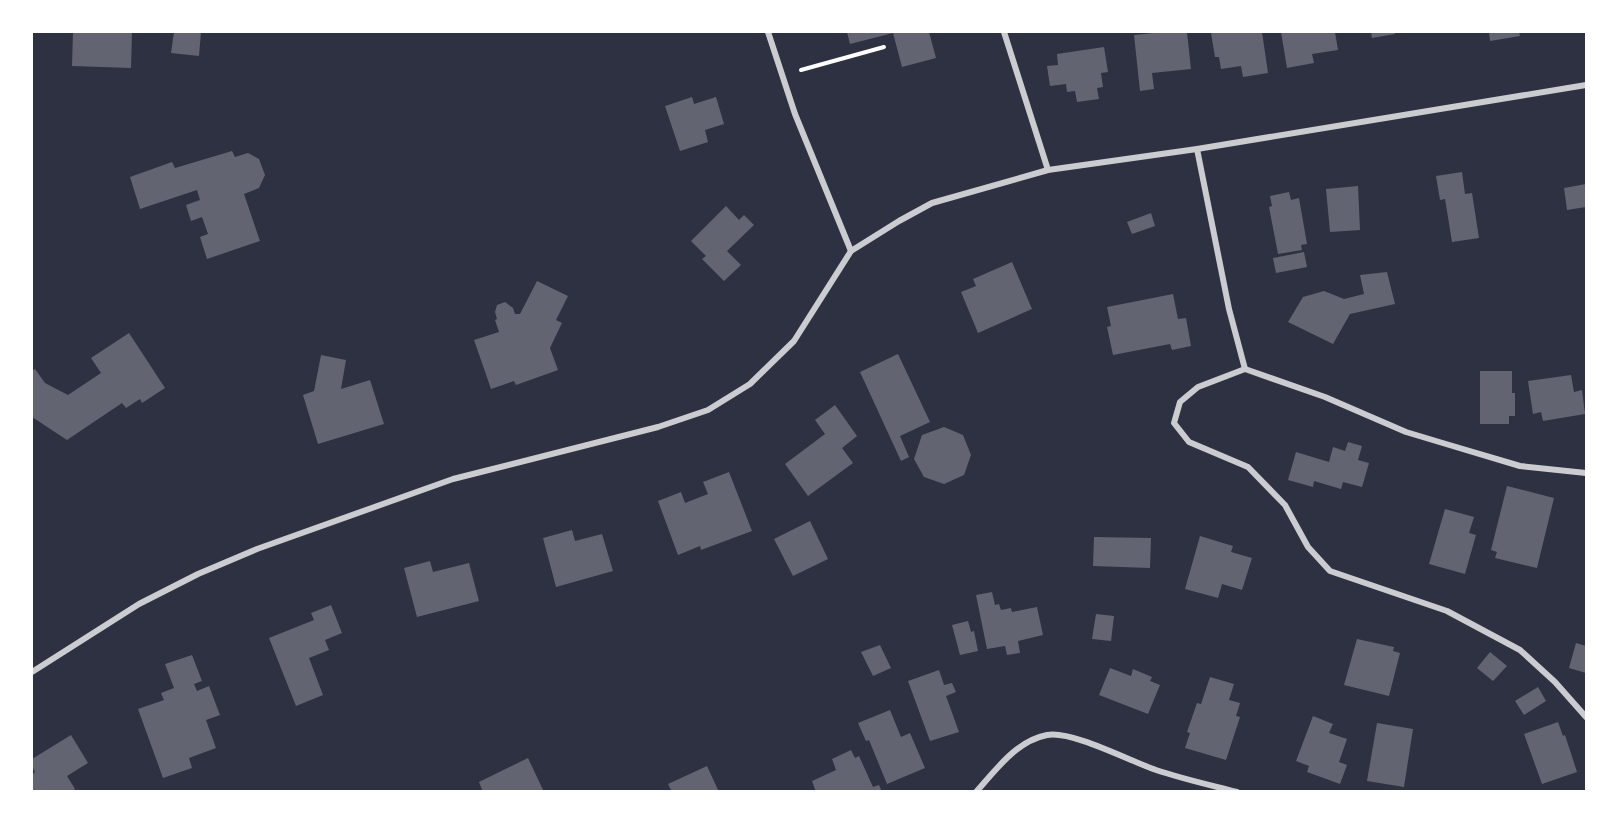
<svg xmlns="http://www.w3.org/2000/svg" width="1618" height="823" font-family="Helvetica,sans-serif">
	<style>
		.building { fill: #626471 }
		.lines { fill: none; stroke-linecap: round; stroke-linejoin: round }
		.path { stroke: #fff; stroke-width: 4 }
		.minor { stroke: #caccd0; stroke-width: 6 }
	</style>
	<rect width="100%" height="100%" fill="#2d3142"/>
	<g class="building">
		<polygon points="73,32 132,32 131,68 72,66"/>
		<polygon points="174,32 201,32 199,56 171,53"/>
		<polygon points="847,32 929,32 936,58 902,67 893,33 850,44"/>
		<polygon points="1163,32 1187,32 1191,69 1152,73 1154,89 1140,91 1134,35"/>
		<polygon points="1218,32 1262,32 1268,73 1243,77 1241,66 1221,69 1219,57 1215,57 1211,33"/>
		<polygon points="1281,32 1335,32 1338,50 1312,54 1314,63 1287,68"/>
		<polygon points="1371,32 1394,32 1395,34 1372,38"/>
		<polygon points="1489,32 1519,32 1520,36 1490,41"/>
		<polygon points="1104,47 1108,72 1101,73 1103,87 1097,88 1099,99 1077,102 1075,91 1067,92 1066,84 1050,86 1047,66 1058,65 1057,54"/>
		<polygon points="692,97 694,104 716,97 724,124 705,130 708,142 680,151 665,106"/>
		<polygon points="232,151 235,157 248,153 259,159 265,175 259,188 244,194 260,241 207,259 200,237 208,234 202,217 191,221 186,205 200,200 197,190 140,209 130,177 172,162 175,168"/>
		<polygon points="1462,172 1465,194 1472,193 1479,238 1452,242 1445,199 1440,200 1436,176"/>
		<polygon points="1586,184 1586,207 1567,210 1564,188"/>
		<polygon points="1358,186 1360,230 1330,232 1326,189"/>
		<polygon points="1289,192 1291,200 1299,198 1307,244 1301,245 1302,250 1278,254 1269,207 1272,206 1270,196"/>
		<polygon points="726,206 739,220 744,215 754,225 727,251 741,265 724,281 702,259 706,256 691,241"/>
		<polygon points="1151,213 1155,226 1132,234 1127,222"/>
		<polygon points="1304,252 1307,267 1276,273 1273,258"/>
		<polygon points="1012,262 1032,309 978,333 961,292 976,286 973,279"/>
		<polygon points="1387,272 1395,304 1350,314 1333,344 1288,322 1303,297 1324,291 1344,299 1364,294 1360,275"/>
		<polygon points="537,281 568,296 556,320 562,323 550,348 558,370 516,385 514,381 491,389 474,340 499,332 495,320 497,319 495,312 497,305 505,302 513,308 515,314 520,314"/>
		<polygon points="1173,294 1178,319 1186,318 1191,346 1172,350 1170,344 1113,355 1107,327 1111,326 1107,307"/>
		<polygon points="129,333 165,388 142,403 140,399 126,408 122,403 67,440 32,417 32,371 35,369 45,383 68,395 101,373 91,358"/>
		<polygon points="898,354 930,422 900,436 909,457 901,461 860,372"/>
		<polygon points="321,355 346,360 341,389 370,380 384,424 318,444 303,395 314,391"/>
		<polygon points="1480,371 1512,371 1512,393 1515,393 1515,416 1509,416 1509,424 1480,424"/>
		<polygon points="1571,375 1574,392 1582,390 1585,414 1543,421 1541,412 1533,414 1528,381"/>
		<polygon points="835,405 857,436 842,448 853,463 808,496 785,464 825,434 815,420"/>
		<polygon points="944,427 963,435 971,455 964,475 944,484 924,477 914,459 922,435"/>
		<polygon points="1348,442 1362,446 1358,460 1369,463 1362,487 1343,482 1341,489 1314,481 1313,487 1288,480 1296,452 1329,462 1333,447 1345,451"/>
		<polygon points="729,472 752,531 701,550 700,546 678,555 658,501 681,492 685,503 708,494 703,482"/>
		<polygon points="1507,486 1554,498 1537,568 1495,558 1497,552 1491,550"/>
		<polygon points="1445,509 1474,517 1469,533 1476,535 1465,574 1429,564"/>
		<polygon points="810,521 828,559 793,576 774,539"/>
		<polygon points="572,530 575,541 602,534 613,571 556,587 543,538"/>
		<polygon points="1200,536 1233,546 1231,552 1252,558 1242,590 1222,584 1218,598 1185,589"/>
		<polygon points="1094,537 1151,538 1150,568 1093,566"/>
		<polygon points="430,561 433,572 469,563 479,601 417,617 404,568"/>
		<polygon points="992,592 995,605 999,604 1001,610 1011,608 1012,612 1037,607 1043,635 1018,641 1020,653 1007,655 1005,646 987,649 976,595"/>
		<polygon points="331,605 342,633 325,640 329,650 309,658 323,695 296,706 269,638 314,620 311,613"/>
		<polygon points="1096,614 1114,616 1111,641 1092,639"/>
		<polygon points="968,621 971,632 974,631 978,651 960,655 952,625"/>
		<polygon points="1357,639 1394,647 1393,651 1400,653 1389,696 1344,685"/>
		<polygon points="1576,643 1586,646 1586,673 1569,668"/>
		<polygon points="880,645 891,668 873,676 861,652"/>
		<polygon points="1490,652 1507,666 1493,681 1477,668"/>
		<polygon points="192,655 202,681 194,684 197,691 209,686 220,715 206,720 216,748 189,758 192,768 163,778 138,709 164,700 161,693 174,688 165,664"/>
		<polygon points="1110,668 1131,676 1133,669 1152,677 1150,681 1160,685 1148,714 1099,695"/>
		<polygon points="939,670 944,685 952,683 956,692 946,696 959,732 930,741 908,681"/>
		<polygon points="1210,677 1234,684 1229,700 1240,703 1236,716 1240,717 1226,760 1185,748 1190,733 1187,732 1197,703 1201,704"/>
		<polygon points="1538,687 1546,701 1524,715 1515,701"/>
		<polygon points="890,710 901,737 910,733 925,768 887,784 869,740 866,741 858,723"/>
		<polygon points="1313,716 1333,724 1329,733 1347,739 1339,762 1347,765 1340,784 1307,772 1309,766 1296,761"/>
		<polygon points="1558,722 1563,736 1565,735 1577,772 1542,784 1524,734"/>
		<polygon points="1377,723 1413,729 1404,787 1367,781"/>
		<polygon points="71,735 88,763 67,776 75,789 71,792 32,792 32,775 35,772 32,766 32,759"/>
		<polygon points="851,750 855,758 859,756 873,787 879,785 882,792 816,792 812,781 836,770 832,759"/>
		<polygon points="528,758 544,792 483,792 479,782"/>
		<polygon points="707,766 719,792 672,792 668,784"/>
	</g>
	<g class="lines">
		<polyline class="path" points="801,70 884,47"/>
		<g class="minor">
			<polyline points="768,32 795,114 851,251"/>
			<polyline points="1004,32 1048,170"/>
			<polyline points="1197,149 1229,309 1245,369"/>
			<polyline points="1245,369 1198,387 1180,402 1174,423 1189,442 1248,467 1285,505 1308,547 1330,571 1447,611 1520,650 1555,682 1586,717"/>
			<polyline points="1245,369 1325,397 1406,432 1446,444 1520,466 1586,473"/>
			<polyline points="32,672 139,604 198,574 257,549 453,479 658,427 708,410 750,384 794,341 851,251 899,221 932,203 1048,170 1197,149 1586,85"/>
			<path d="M976,792C996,770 1016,741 1047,735C1071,730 1130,761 1156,770C1183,779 1210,785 1237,792"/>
		</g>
	</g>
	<rect width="1618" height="823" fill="none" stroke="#ffffff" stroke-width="66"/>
</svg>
